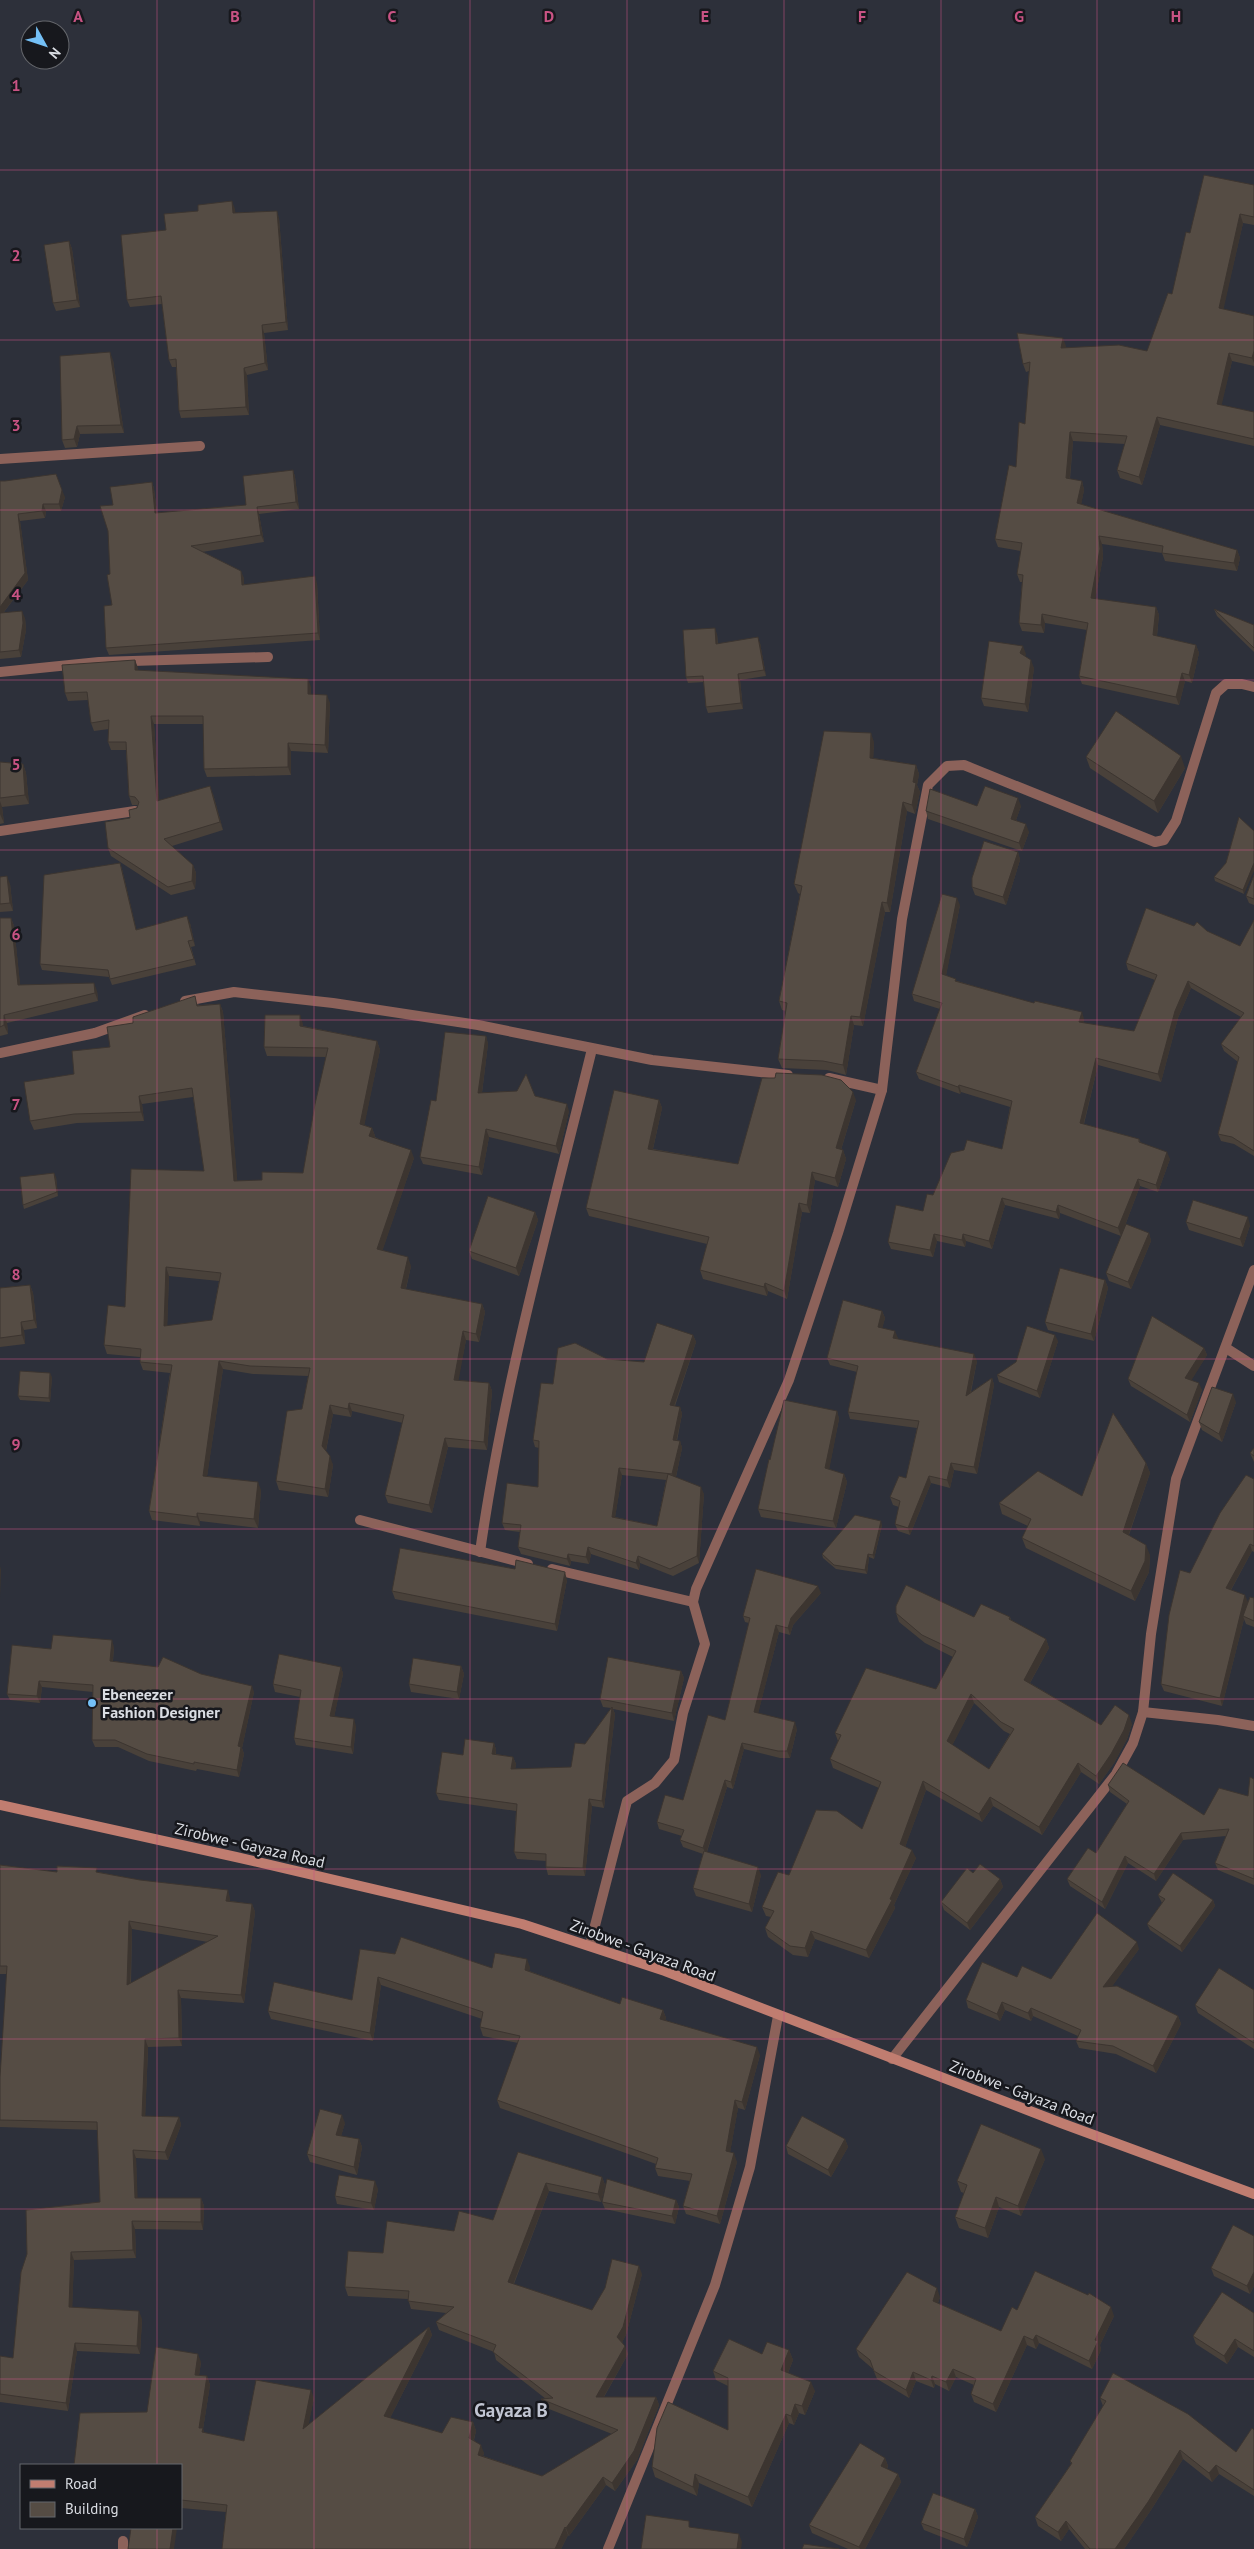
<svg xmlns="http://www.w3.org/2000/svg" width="1254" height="2549" font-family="'PT Sans',sans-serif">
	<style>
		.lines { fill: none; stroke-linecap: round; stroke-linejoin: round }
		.street { stroke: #8c625a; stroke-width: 10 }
		.secondary { stroke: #c07d70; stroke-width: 10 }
		.wall { fill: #49413a; fill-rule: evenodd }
		.shaded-wall { fill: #3c3530 }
		.building { fill: #554c44; stroke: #3c3530; fill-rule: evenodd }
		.grid { fill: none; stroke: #c95384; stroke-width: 1; stroke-opacity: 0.55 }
		.poi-dot { fill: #74c0f6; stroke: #17181d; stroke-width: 2 }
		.labels { text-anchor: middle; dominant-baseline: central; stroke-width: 5; stroke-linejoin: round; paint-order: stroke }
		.poi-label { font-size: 16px; font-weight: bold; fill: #dadde3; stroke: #17181d; text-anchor: start }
		.street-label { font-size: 16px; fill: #dadde3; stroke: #17181d }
		.quarter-label { font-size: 19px; font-weight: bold; fill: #c1c5d2; stroke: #17181d }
		.grid-label { font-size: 16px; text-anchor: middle; font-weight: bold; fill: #c95384; stroke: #17181d; stroke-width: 5; stroke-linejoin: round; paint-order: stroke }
	</style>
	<rect width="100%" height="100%" fill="#2d303a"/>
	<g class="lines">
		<g class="street">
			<polyline points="0,459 200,446"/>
			<polyline points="0,672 99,662 268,657"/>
			<polyline points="0,831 135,811"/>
			<polyline points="185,1001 234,992 333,1003 478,1025 652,1060 788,1075"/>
			<polyline points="0,1053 95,1033 145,1015"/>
			<polyline points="829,1078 882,1090"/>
			<polyline points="1226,1348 1254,1366"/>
			<polyline points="360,1520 528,1564"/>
			<path d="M480,1552C504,1382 551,1216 592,1049"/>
			<polyline points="552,1569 693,1602"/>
			<polyline points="1143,1712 1218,1720 1254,1726"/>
			<polyline points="590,1945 627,1801 655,1783 674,1760 683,1713 705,1644 693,1602 696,1589 789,1380 838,1233 882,1090 902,919 928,785 947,766 964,765 1155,842 1164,840 1176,821 1216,693 1226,684 1242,684 1254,687"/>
			<polyline points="892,2059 1116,1774 1133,1743 1143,1712 1151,1634 1176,1479 1254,1270"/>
			<polyline points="123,2549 123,2541"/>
			<polyline points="608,2549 715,2285 750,2167 778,2016"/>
		</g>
		<polyline class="secondary" points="0,1805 236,1857 522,1924 665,1971 1061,2123 1254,2194"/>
	</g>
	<g class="wall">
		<polygon points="1254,185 1254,225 1243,223 1223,309 1254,316 1254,366 1232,361 1221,405 1254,412 1254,446 1160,425 1142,485 1120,478 1117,470 1125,444 1073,441 1070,479 1082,481 1084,490 1081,504 1237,550 1240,558 1237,571 1165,561 1162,553 1102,544 1103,557 1095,599 1156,607 1159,615 1157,636 1196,645 1199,653 1192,683 1185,681 1179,705 1082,684 1079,676 1087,630 1045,623 1044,633 1022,631 1019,623 1022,582 1020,582 1017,574 1021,551 998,547 995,539 1016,467 1025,424 1029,371 1026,372 1023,364 1066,346 1065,348 1147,351 1172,294 1190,233"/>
		<polygon points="235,209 235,213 279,218 288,330 264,333 268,370 247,375 249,415 181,418 179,411 176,367 172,367 169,360 162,304 130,307 127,300 166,230"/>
		<polygon points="69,241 72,249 80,307 56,311 53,303"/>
		<polygon points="113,360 124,433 80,434 77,447 65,448 62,440"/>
		<polygon points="293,470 295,477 299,509 259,514 264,542 202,552 244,578 244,584 317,583 320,640 109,655 106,648 112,605 110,574 113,505 152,482 154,489 157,513 246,505"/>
		<polygon points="0,481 65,497 61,511 46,511 45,518 20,521 28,580 4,612 25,618 26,630 21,657 0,659"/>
		<polygon points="1214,609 1254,625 1254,652 1217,616"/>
		<polygon points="717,634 718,644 760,643 766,676 740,680 743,709 708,713 706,707 704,682 688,683 686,677"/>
		<polygon points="1026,654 1025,656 1034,668 1028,712 984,706 981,698"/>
		<polygon points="135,660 138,670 311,687 311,695 330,703 328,753 291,751 291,775 207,777 204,769 203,724 154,724 159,801 213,794 223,830 172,846 193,865 196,873 195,889 171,895 111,856 108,848 130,818 138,805 132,805 129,796 126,750 111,750 108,742 109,729 94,731 91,723 88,700 68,701 65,693"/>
		<polygon points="874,742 873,758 916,765 919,774 917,785 920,792 915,814 907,811 890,912 885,912 863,1026 854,1025 846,1075 827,1070 782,1068 778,1059 786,1011 782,1010 779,1001 800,894 798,893 794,884"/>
		<polygon points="1086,757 1185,768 1158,813 1090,768"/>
		<polygon points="0,762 23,764 26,773 29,804 2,807 4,823 0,824"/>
		<polygon points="977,806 1021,806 1016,820 1029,832 1022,851 928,819 926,811"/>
		<polygon points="1239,817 1244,894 1215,881 1214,877 1226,863"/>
		<polygon points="1018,852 1020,860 1006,905 975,895 972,887"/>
		<polygon points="120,863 122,869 136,929 190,923 195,946 191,947 196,965 112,985 109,977 42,970 40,964"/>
		<polygon points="1254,875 1254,905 1249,903 1246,896"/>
		<polygon points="0,877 10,884 13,911 0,912"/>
		<polygon points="960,905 946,975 957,981 1084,1019 1083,1023 1134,1031 1155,980 1128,970 1126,963 1207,931 1240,946 1254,920 1254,1156 1234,1144 1221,1141 1218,1134 1238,1062 1224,1051 1221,1044 1241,1017 1191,988 1178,1018 1161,1082 1098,1065 1084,1124 1139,1139 1141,1143 1170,1159 1158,1192 1140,1186 1121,1236 1060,1213 1059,1219 1005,1205 992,1249 966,1241 965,1247 937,1241 933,1257 891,1249 888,1242 923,1211 933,1195 1002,1149 1010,1107 961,1092 960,1094 919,1079 916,1072 940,1009 914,1001 912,994"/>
		<polygon points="0,918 11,918 14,926 20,985 97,991 98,1001 7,1023 8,1034 0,1036"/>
		<path d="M198,1004L199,1005L220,1004L223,1012L237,1181L262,1180L303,1173L326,1057L267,1056L264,1047L303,1024V1026L377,1041L380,1050L364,1125L372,1128L375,1136V1137L414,1158L382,1251L411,1266L406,1289L482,1304L485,1312L479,1342L466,1340L458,1380L489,1383L492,1391L487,1450L448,1447L432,1513L388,1503L385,1495L403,1423L352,1411L351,1417L333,1414L326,1451L333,1465L328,1497L279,1490L276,1481L302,1409L308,1376L253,1374L223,1369L207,1476L261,1490L258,1528L200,1521V1526L152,1520L149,1511L170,1373L143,1370L140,1362V1357L107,1354L104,1345L204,1171L193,1097L142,1104L144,1121L77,1123L34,1130L30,1121L74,1074L110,1047L133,1023ZM169,1276L219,1281L212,1320L167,1326Z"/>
		<polygon points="486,1036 488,1044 482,1093 535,1096 569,1111 559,1154 489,1137 482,1175 423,1164 420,1157 436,1101"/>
		<polygon points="659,1100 662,1108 653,1149 738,1164 856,1100 841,1150 843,1150 846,1159 838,1187 815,1180 810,1213 802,1212 787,1299 768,1291 767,1296 703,1279 700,1270 707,1244 589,1216 586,1208"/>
		<polygon points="56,1177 58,1196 24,1209 23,1205"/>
		<polygon points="535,1212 538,1220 519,1276 472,1259 469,1251"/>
		<polygon points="1186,1222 1250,1225 1243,1247 1189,1230"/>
		<polygon points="1149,1233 1151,1241 1131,1289 1109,1281 1106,1273"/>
		<polygon points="1105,1280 1108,1288 1094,1341 1048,1330 1045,1322"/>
		<polygon points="30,1285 33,1293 37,1328 24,1330 25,1344 0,1347 0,1288"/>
		<polygon points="882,1311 885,1318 882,1328 898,1338 897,1339 977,1361 971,1392 992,1378 994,1385 977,1474 954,1470 950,1488 931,1483 910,1535 898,1531 895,1524 899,1507 893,1505 890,1497 906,1478 917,1428 850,1419 848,1412 857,1372 830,1365 827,1358"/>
		<path d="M693,1335L696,1342L675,1406L680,1407L682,1414L677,1441H680L682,1448L676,1477L704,1494L699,1563L673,1576L640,1563L639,1570L591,1554L589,1564L571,1561L570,1566L521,1554L518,1547L520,1532L505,1530L502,1523L538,1487L539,1448L535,1447L533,1440L553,1384L607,1359L644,1362ZM622,1475L666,1480L657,1526L615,1517Z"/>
		<polygon points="1058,1341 1040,1398 999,1382 997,1375"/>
		<polygon points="1204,1348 1207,1355 1191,1380 1202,1390 1190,1422 1131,1386 1128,1379"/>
		<polygon points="52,1377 50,1402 20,1400 18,1396"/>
		<polygon points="1236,1402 1222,1442 1202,1430 1199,1422"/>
		<polygon points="837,1411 839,1419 829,1469 844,1474 847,1482 836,1528 761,1517 758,1509 770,1460"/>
		<polygon points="1254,1448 1254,1462 1250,1453"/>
		<polygon points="1146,1463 1150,1473 1129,1535 1150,1555 1149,1572 1135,1601 1026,1548 1022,1538 1028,1526 1002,1514 999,1503 1082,1496"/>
		<polygon points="1254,1479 1254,1552 1252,1551 1231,1590 1248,1602 1254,1598 1254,1627 1246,1624 1244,1619 1222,1706 1164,1691 1161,1684 1190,1573"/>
		<polygon points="882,1525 874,1559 869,1557 867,1574 836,1569 823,1558 822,1554"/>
		<polygon points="567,1580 557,1631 395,1599 392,1591"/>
		<polygon points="821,1593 793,1625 790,1635 779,1632 758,1713 797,1729 790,1758 780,1758 744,1749 733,1789 727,1787 707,1852 761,1875 752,1912 696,1896 693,1888 703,1854 683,1847 680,1840 682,1836 659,1829 657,1822 683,1800 725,1720 749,1623 745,1622 743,1616"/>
		<path d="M896,1613L974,1617H1010L1011,1620L1046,1639L1049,1648L1030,1683L1101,1725L1132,1724L1127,1739L1114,1763L1099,1784L1081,1772L1042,1835L993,1806L982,1822L926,1790L905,1847L916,1858L894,1905L895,1908L869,1958L815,1939L808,1957L793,1955L768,1937L765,1928L771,1917L766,1916L762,1907L789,1875L862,1829L879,1788L833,1768L830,1759L838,1741L835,1733L936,1689L953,1657L925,1643L899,1622ZM974,1703L1004,1731L1010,1734L989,1769L952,1745Z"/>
		<polygon points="114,1647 113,1661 201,1674 254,1692 242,1748 244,1754 239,1777 197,1769 196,1771 149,1761 118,1747 95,1747 92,1740 93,1692 42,1687 40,1703 10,1700 7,1694 51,1649"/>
		<polygon points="461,1666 464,1674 459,1699 411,1692 409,1684"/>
		<polygon points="341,1667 343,1674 334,1717 356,1726 353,1754 296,1745 294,1738 300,1697 275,1692 273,1684"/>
		<polygon points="681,1671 684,1678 674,1721 613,1709 615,1714 604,1808 592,1806 585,1876 548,1875 546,1867 546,1861 517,1859 514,1852 516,1811 439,1800 436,1793 463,1755 494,1743 496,1750 496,1754 513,1757 516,1764 515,1769 571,1767 585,1744 611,1708 603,1707 600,1699"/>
		<polygon points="1254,1779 1254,1885 1218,1870 1215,1863 1226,1836 1183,1840 1156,1881 1128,1863 1105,1909 1070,1886 1067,1879 1096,1853 1127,1804 1110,1792 1108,1785 1204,1815 1248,1796"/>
		<path d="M0,1865L57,1872H98L230,1898V1901L252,1904L255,1912L244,2003L181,1998L182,2046L148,2047V2050L145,2116L179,2117L181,2125L168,2160L136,2158L137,2198H201L204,2206L203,2230L135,2229L136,2258L74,2260L72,2308L142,2319L140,2354L77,2351L68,2411L0,2402V2356L13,2358L21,2272L100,2202L98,2130L0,2127V2077L7,1974H0ZM132,1929L208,1942L131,1983Z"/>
		<polygon points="973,1873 1000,1879 1003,1887 970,1930 944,1910 941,1902"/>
		<polygon points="1158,1895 1213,1900 1215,1906 1182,1952 1150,1930 1147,1924 1162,1903"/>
		<polygon points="360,1949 492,1968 530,1967 529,1971 620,2004 663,2010 666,2018 665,2020 760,2055 745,2110 738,2108 730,2152 737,2162 720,2224 686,2214 683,2206 690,2181 658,2176 655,2168 656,2164 500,2108 497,2100 518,2043 483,2036 480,2027 482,2019 381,1985 373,2041 271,2019 268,2011 352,2000"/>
		<polygon points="1139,1949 1112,1986 1178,2016 1181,2024 1156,2073 1116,2054 1079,2048 1076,2041 1078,2036 1033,2016 1031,2021 1005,2010 1000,2021 968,2008 966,2000 1017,1977 1051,1979"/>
		<polygon points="1254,1990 1254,2049 1198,2013 1195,2005"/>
		<polygon points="345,2123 341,2136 359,2139 362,2147 357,2175 310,2162 307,2154"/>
		<polygon points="845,2139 848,2147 831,2177 788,2154 786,2146"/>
		<polygon points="518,2152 602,2177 605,2185 601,2202 549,2191 514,2284 592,2310 642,2274 626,2335 622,2342 628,2354 604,2397 656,2397 659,2405 637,2460 615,2491 606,2485 569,2536 568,2535 561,2549 222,2549 226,2512 181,2508 181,2465 147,2412 201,2362 199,2375 207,2376 210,2385 203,2429 204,2433 244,2441 314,2398 308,2425 429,2327 432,2335 390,2418 442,2433 473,2422 476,2431 474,2440 484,2453 483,2456 542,2476 612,2434 544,2407 541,2399 546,2399 496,2360 494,2352 439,2330 436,2322 446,2313 411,2309 408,2299 348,2296 345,2287 383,2253 454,2231 493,2220"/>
		<polygon points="1045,2159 1021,2216 999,2207 988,2238 959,2228 955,2217 964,2193 961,2192 957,2181"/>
		<polygon points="378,2189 374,2210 337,2204 335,2196"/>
		<polygon points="676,2200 679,2207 675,2224 605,2209 602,2202"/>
		<polygon points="1254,2236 1254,2286 1250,2294 1214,2276 1211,2268"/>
		<polygon points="940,2297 938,2303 1001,2331 1017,2310 1114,2316 1100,2345 1101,2350 1092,2369 1039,2343 1036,2349 1027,2345 996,2412 974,2402 971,2394 974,2385 956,2377 949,2391 935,2384 934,2388 916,2381 909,2398 877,2379 873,2369 859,2357 856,2349"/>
		<polygon points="1254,2313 1254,2357 1238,2347 1227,2364 1196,2344 1193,2336"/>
		<polygon points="789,2350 793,2360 788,2373 815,2391 805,2415 799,2413 794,2425 789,2423 752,2507 699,2483 697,2496 655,2477 652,2467 728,2430 728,2386 716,2380 713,2371 762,2354"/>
		<polygon points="1100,2398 1236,2452 1254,2430 1254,2496 1219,2474 1212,2482 1183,2459 1151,2510 1124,2549 1085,2549 1069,2529 1061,2541 1038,2526 1035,2517 1071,2464 1070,2461 1103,2406"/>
		<polygon points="885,2458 888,2466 887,2469 898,2474 901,2482 865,2549 848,2549 812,2533 809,2525"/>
		<polygon points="975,2509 978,2517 967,2547 924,2530 921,2523"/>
	</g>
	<g class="shaded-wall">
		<polygon points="232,201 235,209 236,221 233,213"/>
		<polygon points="277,211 279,218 288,330 286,322"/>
		<polygon points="1240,214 1243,223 1222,316 1219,308"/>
		<polygon points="69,241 72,249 80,307 77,300"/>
		<polygon points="262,325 264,333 268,370 265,363"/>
		<polygon points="1063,338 1066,346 1064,357 1061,348"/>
		<polygon points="1254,351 1254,363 1252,358"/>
		<polygon points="110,352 113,360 124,433 121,425"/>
		<polygon points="1229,353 1232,361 1220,412 1217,404"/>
		<polygon points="244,368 247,375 249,415 246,407"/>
		<polygon points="1157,417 1160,425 1142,485 1139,477"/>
		<polygon points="77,426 80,434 77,447 74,439"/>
		<polygon points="1070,432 1073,441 1069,486 1066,478"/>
		<polygon points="293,470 295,477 299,509 296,502"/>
		<polygon points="1082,481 1084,490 1080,511 1077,503"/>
		<polygon points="152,482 154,489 158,520 155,513"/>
		<polygon points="62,490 65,497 61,511 59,504"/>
		<polygon points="43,504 46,511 45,518 42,511"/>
		<polygon points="257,507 259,514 264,542 261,535"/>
		<polygon points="18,514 20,521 28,580 0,617 0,607"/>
		<polygon points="1099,536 1102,544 1103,557 1094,606 1091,598"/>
		<polygon points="1237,550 1240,558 1237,571 1234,563"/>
		<polygon points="241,571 244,578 244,592 242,585"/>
		<polygon points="315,576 317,583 320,640 318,633"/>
		<polygon points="1156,607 1159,615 1156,644 1153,635"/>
		<polygon points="22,611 25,618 26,630 21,657 19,650"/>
		<polygon points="1042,614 1045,623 1044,633 1041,625"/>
		<polygon points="715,628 717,634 718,650 716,644"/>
		<polygon points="758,637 760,643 766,676 764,670"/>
		<polygon points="1196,645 1199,653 1192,683 1189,675"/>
		<polygon points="1023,646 1026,654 1023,661 1020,653"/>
		<polygon points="135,660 138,668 138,678 135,670"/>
		<polygon points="1031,660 1034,668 1028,712 1025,704"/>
		<polygon points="1182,673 1185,681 1179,705 1176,697"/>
		<polygon points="738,674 740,680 743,709 741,703"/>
		<polygon points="308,679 311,687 311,702 308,694"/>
		<polygon points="327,695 330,703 328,753 325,745"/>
		<polygon points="151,716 154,724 160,809 157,801"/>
		<polygon points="871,733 874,742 873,767 870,758"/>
		<polygon points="288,743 291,751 291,775 288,767"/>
		<polygon points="1181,756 1185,768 1158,813 1154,801"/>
		<polygon points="23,764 26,773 29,804 25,795"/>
		<polygon points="916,765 919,774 917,785 920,792 915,814 912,805 913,782"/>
		<polygon points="210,786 213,794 223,830 220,822"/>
		<polygon points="1018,798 1021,806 1014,826 1011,819"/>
		<polygon points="0,801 2,807 4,823 0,814"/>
		<polygon points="903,802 907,811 890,912 887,903"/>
		<polygon points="1026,824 1029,832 1022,851 1019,843"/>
		<polygon points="1018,852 1020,860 1006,905 1003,897"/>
		<polygon points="120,863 122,869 138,936 136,930"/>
		<polygon points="1254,863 1254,871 1244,894 1243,890"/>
		<polygon points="193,865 196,873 195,889 192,881"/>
		<polygon points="7,876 10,884 13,911 10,903"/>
		<polygon points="957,898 960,905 945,981 942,974"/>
		<polygon points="882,902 885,912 863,1026 860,1017"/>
		<polygon points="187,916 190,923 195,946 193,940"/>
		<polygon points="11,918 14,926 21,993 18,985"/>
		<polygon points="1188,981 1191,988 1178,1018 1161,1082 1158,1074 1175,1011"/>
		<polygon points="94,983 97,991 98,1001 95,993"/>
		<polygon points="220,1004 223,1012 238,1189 234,1181"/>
		<polygon points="1082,1012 1084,1019 1082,1029 1079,1022"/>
		<polygon points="4,1015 7,1023 8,1034 4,1025"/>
		<polygon points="300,1015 303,1024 303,1034 300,1026"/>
		<polygon points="851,1016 854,1025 846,1075 843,1065"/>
		<polygon points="486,1036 488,1044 481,1100 478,1093"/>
		<polygon points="377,1041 380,1050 363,1132 360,1124"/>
		<polygon points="1096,1058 1098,1065 1082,1130 1080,1123"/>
		<polygon points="959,1085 961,1092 960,1094 958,1087"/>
		<polygon points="853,1092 856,1100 839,1156 836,1148"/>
		<polygon points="139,1096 142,1104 144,1121 141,1112"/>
		<polygon points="659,1100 662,1108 651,1157 648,1149"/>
		<polygon points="567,1104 569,1111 559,1154 556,1146"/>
		<polygon points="372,1128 375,1136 373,1144 369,1136"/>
		<polygon points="486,1129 489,1137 482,1175 479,1167"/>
		<polygon points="411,1150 414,1158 380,1258 377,1249"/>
		<polygon points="843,1150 846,1159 838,1187 835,1178"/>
		<polygon points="1167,1152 1170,1159 1158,1192 1156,1185"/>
		<polygon points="812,1172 815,1180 810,1213 807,1205"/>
		<polygon points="54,1173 56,1177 58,1196 57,1192"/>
		<polygon points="1138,1179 1140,1186 1121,1236 1118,1228"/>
		<polygon points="1002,1198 1005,1205 992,1249 989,1241"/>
		<polygon points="799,1203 802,1212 787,1299 784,1291"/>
		<polygon points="1058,1205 1060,1213 1059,1219 1056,1212"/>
		<polygon points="535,1212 538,1220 519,1276 516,1268"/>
		<polygon points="1248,1217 1250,1225 1243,1247 1240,1239"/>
		<polygon points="1149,1233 1151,1241 1131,1289 1128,1282"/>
		<polygon points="934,1234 937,1241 933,1257 930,1250"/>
		<polygon points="963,1234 966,1241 965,1247 962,1240"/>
		<polygon points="408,1257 411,1266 404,1296 401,1288"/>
		<polygon points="166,1267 169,1276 167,1334 164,1326"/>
		<polygon points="1105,1280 1108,1288 1094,1341 1091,1334"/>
		<polygon points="765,1283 768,1291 767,1296 764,1287"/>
		<polygon points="30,1285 33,1293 37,1328 34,1320"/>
		<polygon points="482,1304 485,1312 479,1342 476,1334"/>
		<polygon points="882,1311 885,1318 881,1334 878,1327"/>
		<polygon points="21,1322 24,1330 25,1344 22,1335"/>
		<polygon points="463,1331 466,1340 457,1389 454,1380"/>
		<polygon points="895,1331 898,1338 895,1346 893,1338"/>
		<polygon points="693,1335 696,1342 672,1412 670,1405"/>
		<polygon points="1055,1335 1058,1341 1040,1398 1037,1391"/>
		<polygon points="1204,1348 1207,1355 1188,1386 1185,1378"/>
		<polygon points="974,1354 977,1361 968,1403 966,1396"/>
		<polygon points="219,1361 223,1369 206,1484 203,1476"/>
		<polygon points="50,1373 52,1377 50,1402 49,1398"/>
		<polygon points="992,1378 994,1385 977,1474 974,1467"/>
		<polygon points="489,1383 492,1391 487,1450 484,1442"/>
		<polygon points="1199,1383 1202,1390 1190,1422 1187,1415"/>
		<polygon points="1233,1394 1236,1402 1222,1442 1219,1434"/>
		<polygon points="349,1403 352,1411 351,1417 348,1409"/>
		<polygon points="330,1405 333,1414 325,1455 322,1446"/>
		<polygon points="680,1407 682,1414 675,1447 673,1440"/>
		<polygon points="837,1411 839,1419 828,1476 825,1468"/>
		<polygon points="445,1438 448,1447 432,1513 429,1505"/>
		<polygon points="680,1441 682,1448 675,1481 672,1474"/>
		<polygon points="330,1456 333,1465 328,1497 325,1489"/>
		<polygon points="951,1463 954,1470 950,1488 947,1480"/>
		<polygon points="1146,1463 1150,1473 1126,1542 1123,1532"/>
		<polygon points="619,1468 622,1475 614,1524 612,1517"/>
		<polygon points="844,1474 847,1482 836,1528 833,1521"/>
		<polygon points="929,1476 931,1483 910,1535 908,1528"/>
		<polygon points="258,1482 261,1490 258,1528 254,1519"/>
		<polygon points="701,1487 704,1494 699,1563 697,1556"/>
		<polygon points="197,1513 200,1521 200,1526 197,1517"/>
		<polygon points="881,1521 882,1525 874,1559 873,1555"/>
		<polygon points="1250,1544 1252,1551 1228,1595 1226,1588"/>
		<polygon points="1146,1545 1150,1555 1149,1572 1135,1601 1131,1591"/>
		<polygon points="588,1547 591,1554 589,1564 586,1557"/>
		<polygon points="568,1554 571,1561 570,1566 567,1559"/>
		<polygon points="868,1554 869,1557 867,1574 865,1570"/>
		<polygon points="638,1556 640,1563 639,1570 636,1563"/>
		<polygon points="0,1566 1,1570 0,1597"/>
		<polygon points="565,1572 567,1580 557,1631 555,1624"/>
		<polygon points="818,1586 821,1593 793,1625 790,1635 788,1628 791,1618"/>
		<polygon points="1245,1595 1248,1602 1243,1616 1244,1619 1222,1706 1220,1698"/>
		<polygon points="776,1625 779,1632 757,1718 754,1712"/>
		<polygon points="1046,1639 1049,1648 1027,1688 1024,1680"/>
		<polygon points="112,1640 114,1647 112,1668 110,1661"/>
		<polygon points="461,1666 464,1674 459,1699 457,1692"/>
		<polygon points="341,1667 343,1674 333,1723 330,1716"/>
		<polygon points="681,1671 684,1678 674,1721 672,1713"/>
		<polygon points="39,1681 42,1687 40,1703 37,1696"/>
		<polygon points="252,1686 254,1692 242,1748 244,1754 239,1777 237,1770 238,1746"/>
		<polygon points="971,1694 974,1703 950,1750 947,1741"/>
		<polygon points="612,1707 615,1714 604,1808 602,1801"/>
		<polygon points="1129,1715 1132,1724 1127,1739 1114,1763 1099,1784 1096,1776"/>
		<polygon points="354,1719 356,1726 353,1754 351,1747"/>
		<polygon points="795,1722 797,1729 790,1758 787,1751"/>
		<polygon points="494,1743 496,1750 495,1761 492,1754"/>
		<polygon points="742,1743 744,1749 733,1789 731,1782"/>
		<polygon points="513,1757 516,1764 514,1777 511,1769"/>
		<polygon points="1078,1763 1081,1772 1042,1835 1039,1827"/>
		<polygon points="725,1780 727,1787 706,1854 703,1848"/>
		<polygon points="923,1781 926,1790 903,1853 900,1844"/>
		<polygon points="990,1797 993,1806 982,1822 979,1814"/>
		<polygon points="589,1799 592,1806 585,1876 583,1868"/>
		<polygon points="1181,1833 1183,1840 1156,1881 1154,1874"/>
		<polygon points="912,1850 916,1858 894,1905 895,1908 869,1958 866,1950"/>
		<polygon points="1125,1856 1128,1863 1105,1909 1102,1902"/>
		<polygon points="758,1867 761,1875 752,1912 749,1904"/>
		<polygon points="1000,1879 1003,1887 970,1930 967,1923"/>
		<polygon points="228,1890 230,1898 229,1909 226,1901"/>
		<polygon points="1213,1900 1215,1906 1182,1952 1180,1946"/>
		<polygon points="252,1904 255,1912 244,2003 241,1995"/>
		<polygon points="129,1921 132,1929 130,1993 127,1985"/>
		<polygon points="811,1931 815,1939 808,1957 805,1948"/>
		<polygon points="1137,1942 1139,1949 1106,1995 1103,1987"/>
		<polygon points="527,1959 530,1967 528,1978 525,1970"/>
		<polygon points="378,1977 381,1985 373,2041 370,2033"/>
		<polygon points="178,1990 181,1998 182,2046 179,2038"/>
		<polygon points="1002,2002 1005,2010 1000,2021 997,2014"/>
		<polygon points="1031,2008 1033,2016 1031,2021 1028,2013"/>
		<polygon points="663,2010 666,2018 663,2027 660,2019"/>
		<polygon points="1178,2016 1181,2024 1156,2073 1153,2066"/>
		<polygon points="145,2039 148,2047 145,2124 142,2116"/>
		<polygon points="757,2047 760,2055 745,2110 742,2102"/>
		<polygon points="735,2100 738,2108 729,2159 726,2151"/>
		<polygon points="342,2115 345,2123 339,2143 336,2135"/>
		<polygon points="179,2117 181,2125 168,2160 165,2152"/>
		<polygon points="359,2139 362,2147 357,2175 354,2167"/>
		<polygon points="845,2139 848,2147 831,2177 828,2170"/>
		<polygon points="1041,2149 1045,2159 1021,2216 1018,2206"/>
		<polygon points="133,2150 136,2158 138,2206 135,2198"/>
		<polygon points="734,2153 737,2162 720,2224 717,2216"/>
		<polygon points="602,2177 605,2185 601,2202 598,2194"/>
		<polygon points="375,2181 378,2189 374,2210 371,2203"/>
		<polygon points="546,2183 549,2191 511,2290 508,2282"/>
		<polygon points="996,2197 999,2207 988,2238 985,2228"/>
		<polygon points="201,2198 204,2206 203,2230 201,2222"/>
		<polygon points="676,2200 679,2207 675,2224 672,2216"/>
		<polygon points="132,2221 135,2229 136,2258 133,2250"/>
		<polygon points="71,2252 74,2260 72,2315 69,2307"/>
		<polygon points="639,2266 642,2274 626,2335 620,2346 617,2337"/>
		<polygon points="1254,2272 1254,2286 1250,2294 1247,2286"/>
		<polygon points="937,2288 940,2297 936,2309 933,2301"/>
		<polygon points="1111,2307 1114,2316 1100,2345 1101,2350 1092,2369 1089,2361 1095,2340"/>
		<polygon points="139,2311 142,2319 140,2354 137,2346"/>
		<polygon points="429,2327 432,2335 387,2424 384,2416"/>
		<polygon points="1036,2335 1039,2343 1036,2349 1033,2340"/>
		<polygon points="1024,2336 1027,2345 996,2412 993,2404"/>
		<polygon points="1235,2339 1238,2347 1227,2364 1224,2356"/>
		<polygon points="75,2343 77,2351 68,2411 66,2403"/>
		<polygon points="625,2346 628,2354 599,2405 596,2397"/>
		<polygon points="789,2350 793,2360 785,2380 781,2370"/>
		<polygon points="198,2354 201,2362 198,2383 195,2375"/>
		<polygon points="953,2369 956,2377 949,2391 946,2382"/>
		<polygon points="913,2372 916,2381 909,2398 906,2390"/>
		<polygon points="207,2376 210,2385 203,2429 206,2437 199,2428"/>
		<polygon points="932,2376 935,2384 934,2388 931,2380"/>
		<polygon points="811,2382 815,2391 805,2415 802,2406"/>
		<polygon points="311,2390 314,2398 306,2438 303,2429"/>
		<polygon points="656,2397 659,2405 637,2460 615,2491 612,2483"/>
		<polygon points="795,2404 799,2413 794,2425 791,2416"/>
		<polygon points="786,2414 789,2423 752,2507 748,2497"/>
		<polygon points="473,2422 476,2431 472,2446 469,2438"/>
		<polygon points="481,2445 484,2453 481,2463 478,2455"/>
		<polygon points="1180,2450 1183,2459 1151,2510 1124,2549 1115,2549"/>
		<polygon points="885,2458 888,2466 884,2473 881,2466"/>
		<polygon points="1216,2465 1219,2474 1212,2482 1209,2473"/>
		<polygon points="695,2474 699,2483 697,2496 693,2487"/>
		<polygon points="898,2474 901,2482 865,2549 860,2549 859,2547"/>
		<polygon points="603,2477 606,2485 569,2536 566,2528"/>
		<polygon points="975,2509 978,2517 967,2547 964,2539"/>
		<polygon points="1066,2521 1069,2529 1061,2541 1058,2532"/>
		<polygon points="565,2527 568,2535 561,2549 555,2549"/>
		<polygon points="173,2528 177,2528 174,2549 170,2549"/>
		<polygon points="739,2534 742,2542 741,2549 737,2549"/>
	</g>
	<g class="building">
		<polygon points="1204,175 1254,185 1254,217 1240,214 1219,308 1254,316 1254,351 1252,358 1229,353 1217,404 1254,412 1254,439 1157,417 1139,477 1117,470 1127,436 1070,432 1066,478 1082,481 1077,503 1237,550 1234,563 1162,553 1163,546 1099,536 1100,549 1091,598 1156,607 1153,635 1196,645 1189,675 1182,673 1176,697 1079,676 1088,623 1042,614 1041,625 1019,623 1023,575 1017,574 1022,543 995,539 1009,465 1016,467 1019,422 1025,424 1030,362 1023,364 1017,333 1063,338 1061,348 1119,345 1147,351 1168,293 1172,294 1186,232 1190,233"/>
		<polygon points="232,201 233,213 277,211 286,322 262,325 265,363 244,368 246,407 179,411 176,359 169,360 161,296 127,300 121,235 166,230 164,214 198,211 198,205"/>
		<polygon points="69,241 77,300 53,303 44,245"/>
		<polygon points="110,352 121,425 77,426 74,439 62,440 60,356"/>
		<polygon points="293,470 296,502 257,507 261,535 191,546 241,571 242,585 315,576 318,633 106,648 104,606 112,605 107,575 110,574 108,531 100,506 113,505 110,487 152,482 155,513 246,505 243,476"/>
		<polygon points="56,474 62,490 59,504 43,504 42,511 18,514 25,573 0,607 0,481 5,481"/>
		<polygon points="1214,609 1254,625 1254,648"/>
		<polygon points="22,611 23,623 19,650 0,652 0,613"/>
		<polygon points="715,628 716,644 758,637 764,670 738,674 741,703 706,707 703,676 686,677 683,630"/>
		<polygon points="989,641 1023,646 1020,653 1031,660 1025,704 981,698"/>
		<polygon points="135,660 135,670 308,679 308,694 327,695 325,745 288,743 288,767 204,769 203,716 151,716 157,801 210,786 220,822 164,839 193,865 192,881 168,887 108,848 105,822 130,818 129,810 137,808 139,802 135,797 129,796 126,742 108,742 109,720 91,723 87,692 65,693 62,665"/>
		<polygon points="1116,711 1181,756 1154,801 1086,757"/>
		<polygon points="824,731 871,733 870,758 916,765 913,782 916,783 912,805 903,802 887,903 882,902 860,1017 851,1016 843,1065 823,1061 778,1059 787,1003 779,1001 802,886 794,884"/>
		<polygon points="0,762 23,764 25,795 0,798"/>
		<polygon points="985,786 1018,798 1011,819 1026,824 1019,843 926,811 930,789 977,806"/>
		<polygon points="1239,817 1254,831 1254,863 1243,890 1214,877 1226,863"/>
		<polygon points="984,841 1018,852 1003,897 972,887 972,878"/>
		<polygon points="120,863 136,930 187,916 193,940 188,941 194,959 110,979 108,970 40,964 44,875"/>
		<polygon points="1254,875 1254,899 1246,896"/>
		<polygon points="7,876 10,903 0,904 0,877"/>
		<polygon points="942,894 957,898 942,974 956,979 955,981 1034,1003 1035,1001 1082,1012 1079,1022 1134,1031 1157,975 1126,963 1146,908 1194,926 1197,922 1207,931 1240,946 1254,920 1254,1151 1232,1137 1218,1134 1239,1057 1221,1044 1244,1013 1188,981 1175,1011 1158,1074 1096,1058 1080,1123 1139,1139 1139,1142 1167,1152 1156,1185 1138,1179 1118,1228 1058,1205 1056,1212 1002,1198 989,1241 963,1234 962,1240 934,1234 930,1250 888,1242 896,1205 923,1211 927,1194 933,1195 951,1153 964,1150 967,1140 1002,1149 1012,1101 959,1085 958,1087 916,1072 942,1003 912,994"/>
		<polygon points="0,918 11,918 18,985 94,983 95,993 4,1015 4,1025 0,1027"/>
		<path d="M195,996L197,1006L220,1004L234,1181L262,1180V1172L303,1173L315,1104L328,1048L264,1047L265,1015H300V1026L377,1041L360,1124L372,1128L369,1136L411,1150L377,1249L408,1257L401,1288L482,1304L476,1334L463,1331L454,1380L489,1383L484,1442L445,1438L429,1505L385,1495L404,1415L349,1403L348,1409L330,1405L322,1446L330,1456L325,1489L276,1481L287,1411L302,1409L310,1368L250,1366L219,1361L203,1476L258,1482L254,1519L197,1513V1517L149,1511L172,1365L140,1362L141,1349L104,1345L108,1305L125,1307L131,1169L204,1171L192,1088L139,1096L141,1112L74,1114L30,1121L24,1082L74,1074L72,1051L110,1047L107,1027L133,1023V1017ZM166,1267L221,1273L212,1320L164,1326Z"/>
		<polygon points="445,1032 486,1036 478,1093 517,1091 526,1074 535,1096 567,1104 556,1146 486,1129 479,1167 420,1157 431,1100 436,1101"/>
		<polygon points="776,1073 822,1075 841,1080 853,1092 836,1148 843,1150 835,1178 812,1172 807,1205 799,1203 784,1291 765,1283 764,1287 700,1270 709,1237 586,1208 614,1090 659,1100 648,1149 738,1164 762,1078 775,1078"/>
		<polygon points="54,1173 57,1192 23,1205 20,1177"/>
		<polygon points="488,1196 535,1212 516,1268 469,1251"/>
		<polygon points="1193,1200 1248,1217 1240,1239 1186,1222"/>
		<polygon points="1126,1224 1149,1233 1128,1282 1106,1273"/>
		<polygon points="1060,1268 1105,1280 1091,1334 1045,1322"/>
		<polygon points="30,1285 34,1320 21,1322 22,1335 0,1338 0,1288"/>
		<polygon points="843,1300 882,1311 878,1327 895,1331 893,1338 974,1354 966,1396 992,1378 974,1467 951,1463 947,1480 929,1476 908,1528 895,1524 900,1501 890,1497 899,1476 906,1478 919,1421 848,1412 858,1366 827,1358"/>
		<polygon points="1152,1316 1204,1348 1185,1378 1199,1383 1187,1415 1128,1379"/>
		<polygon points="657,1323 693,1335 670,1405 680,1407 673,1440 680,1441 672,1474 619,1468 612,1517 657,1526 668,1474 701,1487 697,1556 670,1569 638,1556 636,1563 588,1547 586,1557 568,1554 567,1559 518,1547 521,1525 502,1523 507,1483 538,1487 539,1441 533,1440 541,1383 553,1384 558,1348 575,1343 607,1359 644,1362"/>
		<polygon points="1027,1326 1055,1335 1037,1391 997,1375 1016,1362"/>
		<polygon points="20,1371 50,1373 49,1398 18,1396"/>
		<polygon points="1212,1387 1233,1394 1219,1434 1199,1422"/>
		<polygon points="784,1400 837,1411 825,1468 844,1474 833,1521 758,1509 769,1459 770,1460"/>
		<polygon points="1113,1413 1146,1463 1123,1532 1146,1545 1145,1561 1131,1591 1022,1538 1031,1519 999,1503 1038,1471 1082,1496"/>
		<polygon points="1254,1448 1254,1456 1250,1453"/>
		<polygon points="1246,1475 1254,1479 1254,1546 1250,1544 1226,1588 1245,1595 1220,1698 1161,1684 1169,1615 1180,1570 1190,1573 1220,1513"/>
		<polygon points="855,1515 881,1521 873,1555 868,1554 865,1570 834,1565 822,1554"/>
		<polygon points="400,1548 515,1569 516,1560 565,1572 555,1624 392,1591"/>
		<polygon points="756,1569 818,1586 791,1618 788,1628 776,1625 754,1712 795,1722 787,1751 778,1751 742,1743 731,1782 725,1780 703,1848 680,1840 684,1830 657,1822 665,1795 683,1800 708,1715 725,1720 750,1618 743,1616"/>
		<path d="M906,1585L974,1617L981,1604L1010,1617L1009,1619L1046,1639L1024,1680L1101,1725L1115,1705L1129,1715L1124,1730L1111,1754L1096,1776L1078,1763L1039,1827L990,1797L979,1814L923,1781L900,1844L912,1850L890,1899L892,1900L866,1950L811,1931L805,1948L790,1946L765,1928L774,1911L762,1907L778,1872L789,1875L816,1810L837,1811L862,1829L881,1782L830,1759L841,1735L835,1733L866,1668L936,1689L956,1651L922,1635L896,1613V1606ZM971,1694L1001,1722L1014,1729L989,1769L947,1741Z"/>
		<polygon points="1250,1597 1254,1598 1254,1621 1243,1616"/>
		<polygon points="53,1635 112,1640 110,1661 158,1667 163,1657 201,1674 252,1686 238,1746 241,1747 237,1770 194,1762 194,1764 147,1754 115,1740 92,1740 93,1685 39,1681 37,1696 7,1694 12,1645 51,1649"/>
		<polygon points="279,1654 341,1667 330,1716 354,1719 351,1747 294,1738 301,1690 273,1684"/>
		<polygon points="608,1657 681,1671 672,1713 600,1699"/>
		<polygon points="413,1658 461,1666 457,1692 409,1684"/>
		<polygon points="612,1707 602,1801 589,1799 583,1868 546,1867 546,1854 514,1852 517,1804 436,1793 442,1752 463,1755 465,1739 494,1743 492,1754 513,1757 511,1769 571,1767 575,1743 585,1744"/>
		<polygon points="1123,1763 1204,1815 1219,1788 1248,1796 1250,1777 1254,1779 1254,1879 1215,1863 1229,1829 1181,1833 1154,1874 1125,1856 1102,1902 1067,1879 1088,1848 1096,1853 1129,1801 1108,1785"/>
		<polygon points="704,1851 758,1867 749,1904 693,1888"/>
		<polygon points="980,1864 1000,1879 967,1923 941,1902 967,1868 973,1873"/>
		<path d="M0,1865L57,1872V1866L97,1868L96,1872L140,1880L228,1890L226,1901L252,1904L241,1995L178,1990L179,2038L145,2039V2042L142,2116L179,2117L165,2152L133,2150L135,2198H201V2222L132,2221L133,2250L71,2252L69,2307L139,2311L137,2346L75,2343L66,2403L0,2394V2356L13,2358L21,2272L27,2254L26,2210L100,2202L97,2122L0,2120V2077L7,1966H0ZM129,1921L218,1936L127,1985Z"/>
		<polygon points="1173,1873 1213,1900 1180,1946 1147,1924 1165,1899 1158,1895"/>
		<polygon points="1097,1913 1137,1942 1103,1987 1117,1986 1178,2016 1153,2066 1113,2046 1076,2041 1081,2030 1031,2008 1028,2013 1002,2002 997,2014 966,2000 982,1962 1017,1977 1022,1966 1051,1979"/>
		<polygon points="401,1937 492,1968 495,1953 527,1959 525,1970 620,2004 622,1997 663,2010 660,2019 757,2047 742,2102 735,2100 726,2151 734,2153 717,2216 683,2206 692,2174 655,2168 658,2158 497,2100 520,2036 480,2027 483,2012 378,1977 370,2033 268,2011 274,1982 352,2000 360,1949 395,1954"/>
		<polygon points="1219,1968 1254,1990 1254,2043 1195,2005"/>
		<polygon points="320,2109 342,2115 336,2135 359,2139 354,2167 307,2154"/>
		<polygon points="802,2116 845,2139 828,2170 786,2146"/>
		<polygon points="981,2124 1041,2149 1018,2206 996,2197 985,2228 955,2217 967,2185 957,2181"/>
		<polygon points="518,2152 602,2177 598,2194 546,2183 508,2282 592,2310 605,2288 612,2259 639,2266 623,2327 617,2337 625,2346 596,2397 656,2397 634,2451 612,2483 603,2477 566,2528 565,2527 555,2549 222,2549 227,2505 181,2500 181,2465 74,2465 80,2413 147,2412 156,2347 198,2354 195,2375 207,2376 199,2428 203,2428 202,2432 244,2441 256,2380 311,2390 303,2429 429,2327 384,2416 442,2433 451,2417 473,2422 469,2438 481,2445 478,2455 542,2476 618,2430 541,2399 553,2398 493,2352 496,2345 436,2322 454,2307 408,2301 409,2291 345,2287 348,2251 383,2253 387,2221 454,2231 459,2211 493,2220"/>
		<polygon points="339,2175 375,2181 371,2203 335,2196"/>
		<polygon points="607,2179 676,2200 672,2216 602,2202"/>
		<polygon points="1233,2225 1254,2236 1254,2272 1247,2286 1211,2268"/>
		<polygon points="1035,2271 1088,2295 1089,2293 1111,2307 1095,2340 1098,2341 1089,2361 1036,2335 1033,2340 1024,2336 993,2404 971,2394 976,2379 953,2369 946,2382 932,2376 931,2380 913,2372 906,2390 874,2371 870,2360 856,2349 907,2272 937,2288 933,2301 1001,2331 1012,2307 1017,2310"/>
		<polygon points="1222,2292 1254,2313 1254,2351 1235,2339 1224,2356 1193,2336"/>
		<polygon points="729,2339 762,2354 767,2342 789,2350 781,2370 811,2382 802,2406 795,2404 791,2416 786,2414 748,2497 695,2474 693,2487 652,2467 657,2428 668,2402 728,2430 728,2378 713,2371"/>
		<polygon points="1113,2373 1188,2414 1236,2452 1252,2428 1254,2430 1254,2490 1216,2465 1209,2473 1180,2450 1148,2502 1115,2549 1090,2549 1066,2521 1058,2532 1035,2517 1072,2463 1070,2461 1106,2401 1100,2398"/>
		<polygon points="860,2443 885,2458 881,2466 898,2474 859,2547 809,2525"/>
		<polygon points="933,2493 975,2509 964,2539 921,2523"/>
		<polygon points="646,2515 689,2521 689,2527 739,2534 737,2549 641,2549"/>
		<polygon points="131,2528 173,2528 170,2549 128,2549"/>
		<polygon points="804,2544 839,2549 802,2549"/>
	</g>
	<path class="grid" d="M157,0V2465M314,0V2549M470,0V2549M627,0V2549M784,0V2549M941,0V2549M1097,0V2549M0,170H1254M0,340H1254M0,510H1254M0,680H1254M0,850H1254M0,1020H1254M0,1190H1254M0,1359H1254M0,1529H1254M0,1699H1254M0,1869H1254M0,2039H1254M0,2209H1254M0,2379H1254M157,2528V2549"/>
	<circle class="poi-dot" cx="92" cy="1703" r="5"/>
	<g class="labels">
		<g class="poi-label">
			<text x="102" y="1694">Ebeneezer<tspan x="102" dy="18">Fashion Designer</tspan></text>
		</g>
		<g class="street-label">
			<text transform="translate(250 1845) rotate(13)">Zirobwe - Gayaza Road</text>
			<text transform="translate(643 1950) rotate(20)">Zirobwe - Gayaza Road</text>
			<text transform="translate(1022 2092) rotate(21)">Zirobwe - Gayaza Road</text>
		</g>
		<g class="quarter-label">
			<text x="511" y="2410">Gayaza B</text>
		</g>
	</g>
	<g class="grid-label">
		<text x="78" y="22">A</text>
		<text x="235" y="22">B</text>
		<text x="392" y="22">C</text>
		<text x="549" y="22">D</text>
		<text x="705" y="22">E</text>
		<text x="862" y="22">F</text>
		<text x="1019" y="22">G</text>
		<text x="1176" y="22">H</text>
		<text x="16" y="91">1</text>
		<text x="16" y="261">2</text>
		<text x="16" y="431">3</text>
		<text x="16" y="600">4</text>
		<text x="16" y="770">5</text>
		<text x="16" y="940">6</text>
		<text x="16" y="1110">7</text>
		<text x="16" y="1280">8</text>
		<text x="16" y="1450">9</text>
	</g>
	<rect x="20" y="2464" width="162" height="65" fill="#17181d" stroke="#65676c"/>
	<rect x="30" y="2480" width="25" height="8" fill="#c07d70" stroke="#65676c"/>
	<text x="65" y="2489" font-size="15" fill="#dadde3">Road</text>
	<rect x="30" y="2502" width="25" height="15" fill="#554c44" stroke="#65676c"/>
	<text x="65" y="2514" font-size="15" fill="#dadde3">Building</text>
	<g transform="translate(45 45) rotate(130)"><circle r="24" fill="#17181d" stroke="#65676c"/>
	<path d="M0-4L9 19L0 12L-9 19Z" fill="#74c0f6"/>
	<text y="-8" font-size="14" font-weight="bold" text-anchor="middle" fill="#dadde3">N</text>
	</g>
</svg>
